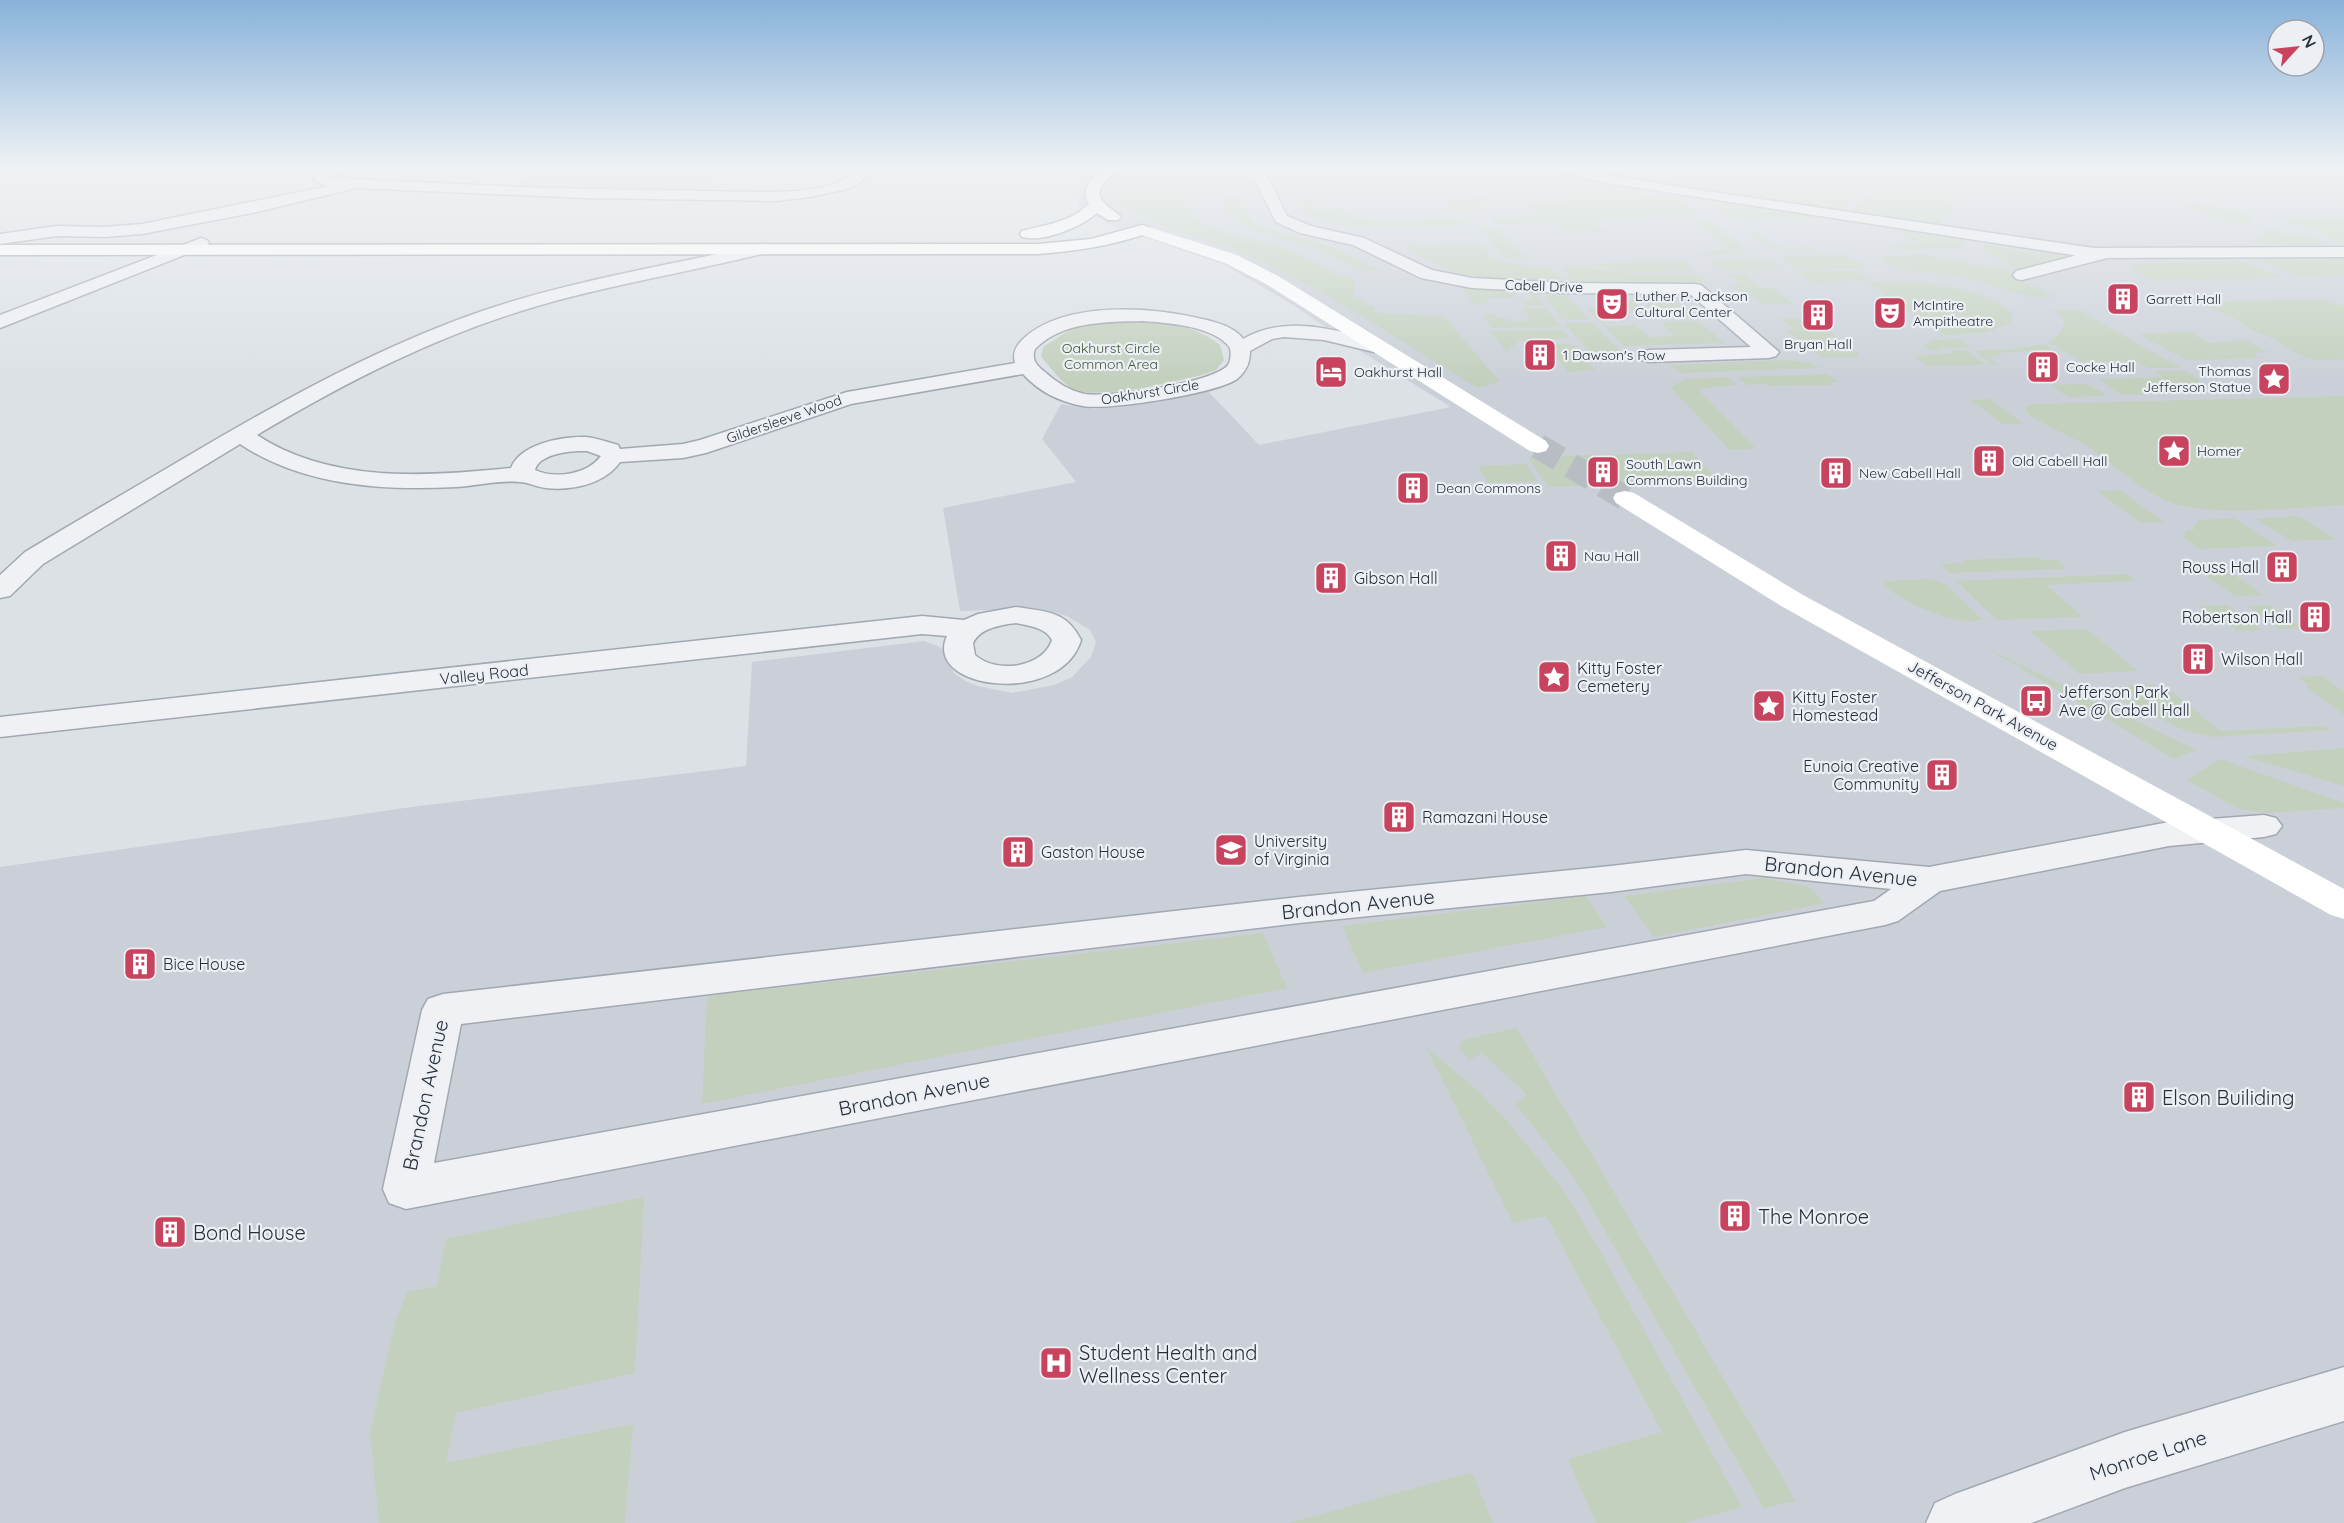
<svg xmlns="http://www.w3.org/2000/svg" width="2344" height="1523" font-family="Quicksand,sans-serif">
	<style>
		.built { fill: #cbd0d8 }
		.green { fill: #c3d0be }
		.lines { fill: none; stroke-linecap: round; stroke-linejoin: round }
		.secondary-tunnel { stroke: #b8bdc4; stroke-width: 25; stroke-dasharray: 25 13; stroke-linecap: butt }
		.minor-casing { stroke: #a2a8b0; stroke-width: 3 }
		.tertiary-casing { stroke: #a2a8b0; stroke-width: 3 }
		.primary-casing { stroke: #9ca5b1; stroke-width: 3 }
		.minor { fill: #eff1f5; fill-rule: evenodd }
		.tertiary { fill: #eff1f5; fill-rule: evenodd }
		.secondary { fill: #fff; fill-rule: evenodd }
		.primary { fill: #fff; fill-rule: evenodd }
		.labels { text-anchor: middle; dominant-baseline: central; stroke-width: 4.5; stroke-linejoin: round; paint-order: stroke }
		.far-street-label { font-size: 14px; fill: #272f3c; stroke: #eceff4 }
		.far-poi-label { font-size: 14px; fill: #272f3c; stroke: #eceff4; text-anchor: start }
		.far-park-label { font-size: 14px; fill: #3c5735; stroke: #eceff4 }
		.poi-label { font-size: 16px; fill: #272f3c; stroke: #eceff4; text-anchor: start }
		.street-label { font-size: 16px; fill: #272f3c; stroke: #eceff4 }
		.near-street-label { font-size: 20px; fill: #272f3c; stroke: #eceff4 }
		.near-poi-label { font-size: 20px; fill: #272f3c; stroke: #eceff4; text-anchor: start }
	</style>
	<rect width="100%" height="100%" fill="#dce1e6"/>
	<g class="built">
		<polygon points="544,168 718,168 695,192 515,188"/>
		<polygon points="1103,168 2344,168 2344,1523 0,1523 0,867 411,807 746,766 752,662 924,641 938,646 945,652 954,673 965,681 978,686 1012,693 1054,685 1072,677 1091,657 1096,642 1090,630 1067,616 1052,612 1019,609 960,611 943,508 1076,482 1042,439 1061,404 1094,409 1122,407 1208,391 1259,445 1451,407 1354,347 1298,308 1225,265 1114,227 1084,210 1078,206 1080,188 1091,175"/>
	</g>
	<g class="green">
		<path d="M1128,168H1198L1176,169L1192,217C1219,235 1254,237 1284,248C1309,258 1332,274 1357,281L1354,283V298L1365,299V306H1375V313L1444,316L1499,381L1497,383L1478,388C1405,344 1333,294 1255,259C1208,237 1153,231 1112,198C1111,183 1116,176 1128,168Z"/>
		<polygon points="1209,168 1230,168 1237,187 1217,187"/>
		<polygon points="1690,168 1704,168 1743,193 1741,195 1654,180 1651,175"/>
		<polygon points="1714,168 1757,168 1748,176 1766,178 1772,173 1817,179 1856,195 1840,210 1752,197 1755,195 1753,192"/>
		<polygon points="1779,168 1807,168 1878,177 1869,182 1774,172"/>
		<polygon points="1869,168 1941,168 1969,181"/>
		<polygon points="1282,170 1293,170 1315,209 1342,208 1347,215 1371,220 1459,219 1464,226 1358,228 1317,221 1305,213"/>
		<polygon points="1875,185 1951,193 1956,196 1944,198 1954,205 1940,225 1853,212 1853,209"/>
		<polygon points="1593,189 1617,190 1680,198 1699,215 1601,219 1592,224 1604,232 1566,233 1555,223 1494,224 1490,218 1536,216 1524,204 1501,203 1573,201 1561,190"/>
		<polygon points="1217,195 1240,195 1251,220 1260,226 1336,248 1381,271 1360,270 1317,250 1247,229 1235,219 1227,219"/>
		<polygon points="1484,198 1489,199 1495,204 1474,206 1484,217 1480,217 1475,212 1453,213 1443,201 1436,199"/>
		<polygon points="1711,201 1820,217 1823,218 1746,221 1727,216 1706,202"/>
		<polygon points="2195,202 2247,213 2251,216 2250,225 2233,225 2176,203"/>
		<polygon points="2344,217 2344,243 2279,218"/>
		<polygon points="1669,219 1711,221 1749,251 1737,254 1702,255 1700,253 1712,253 1709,250 1730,249 1693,221 1671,221"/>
		<polygon points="1479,228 1498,228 1524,257 1535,259 1506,259"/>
		<polygon points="1892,228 1966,240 1961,248 1895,249 1889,245 1919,244"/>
		<polygon points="2266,230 2305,235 2330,244 2273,245 2259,240"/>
		<path d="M1744,231C1764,231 1764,241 1779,247C1792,251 1806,243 1818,251C1782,252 1773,253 1744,231Z"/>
		<path d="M1405,243L1412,246L1484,245L1489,256L1496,261L1551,269L1563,280C1531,280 1496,282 1465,274C1443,269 1424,258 1404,249H1408Z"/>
		<polygon points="1985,244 2040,254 2043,252 2068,257 2016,269 1982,250"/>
		<polygon points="1922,254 2006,271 2054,297 2030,297 1965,277 1895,268 1879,257"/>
		<polygon points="1846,255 1866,268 1794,269 1782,260 1788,256"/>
		<polygon points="1742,258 1770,260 1782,269 1722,270 1708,259"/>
		<polygon points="2344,259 2344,275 2297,276 2259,260"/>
		<polygon points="1683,260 1695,271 1636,272 1582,265"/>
		<polygon points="2242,261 2281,277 2151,280 2134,270 2131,265 2146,263"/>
		<polygon points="1574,266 1636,274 1699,274 1708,282 1573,281 1563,267"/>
		<polygon points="1797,271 1856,271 1869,279 1813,283"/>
		<polygon points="1728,274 1756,274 1757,276 1746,276 1760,288 1773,288 1794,304 1763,304 1751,295 1744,295 1731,285 1741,284"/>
		<path d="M1866,282C1915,282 1971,281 2012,313V322L1989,332L1945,335Z"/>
		<polygon points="1461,286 1565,292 1540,294 1538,296 1545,305 1527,306 1524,302 1517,300 1534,300 1530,293 1514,293 1516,298 1486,298 1488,303 1473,303"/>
		<polygon points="1551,294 1565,294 1590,320 1562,319 1545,297"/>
		<path d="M1636,294L1670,296L1696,318C1664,319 1660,316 1636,294Z"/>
		<polygon points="2324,299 2344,307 2344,359 2313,360 2293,352 2276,340 2250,329 2233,317 2202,305 2202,302"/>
		<polygon points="1620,300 1633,300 1646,312 1623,313 1628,318 1619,315 1599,316 1604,321 1598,320 1586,308 1626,310 1625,308 1628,307"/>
		<polygon points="1523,308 1548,309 1561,327 1491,328 1483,315 1494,313 1498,318 1506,318 1509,322 1531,320"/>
		<path d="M2054,310H2079L2181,368H2148L2135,361L2082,362L2048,342C2059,336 2063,333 2064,320Z"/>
		<polygon points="1813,318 1837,337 1824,338 1842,352 1856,352 1859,354 1856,357 1821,357 1786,330 1794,329 1781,319"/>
		<path d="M1138,319C1166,323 1197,326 1220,345L1224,360L1216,370L1202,375C1174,381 1093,403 1070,387C1059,380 1050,366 1041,357L1043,347L1073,328L1090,323Z"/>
		<polygon points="1699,321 1724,343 1624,346 1600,323 1609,326 1635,325 1649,337 1675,336 1662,324 1665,322"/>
		<polygon points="1568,323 1592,323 1624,354 1597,357 1592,355 1565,324"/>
		<polygon points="1561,330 1570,338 1518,341 1507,353 1490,331"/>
		<polygon points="2190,332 2210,343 2245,340 2268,352 2256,353 2255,355 2258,358 2186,360 2139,334"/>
		<polygon points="1959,339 1971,347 1939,348 1941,350 1929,350 1924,345 1933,340"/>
		<polygon points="1547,343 1575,345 1595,370 1568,372"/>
		<polygon points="2044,344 2059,354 2045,355 2039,351 1997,353 2001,356 1988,357 1999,365 1993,365 1974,351 2014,349"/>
		<polygon points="1951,350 1965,350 1987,365 1928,366 1914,356 1953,353"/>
		<polygon points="1788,360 1810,363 1818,368 1682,373 1667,365"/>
		<polygon points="2154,371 2185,371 2199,380 2200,390 2189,393 2127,395 2117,393 2100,379 2162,377"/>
		<polygon points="1828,374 1839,382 1830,382 1831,385 1768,386 1766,384 1747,385 1738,377"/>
		<polygon points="1728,377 1737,385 1698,389 1756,449 1730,450 1670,387 1686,379"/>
		<polygon points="2086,384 2104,393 2104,396 2072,397 2063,394 2051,385"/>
		<path d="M2344,396V505C2301,507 2203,518 2167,501C2137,488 2115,465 2088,447C2068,434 2044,427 2025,411V407L2035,404Z"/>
		<polygon points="1990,399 2024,424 2003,424 1970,400"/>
		<polygon points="1692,452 1719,482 1548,487 1528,457"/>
		<polygon points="1526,464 1538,481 1488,483 1478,466"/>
		<polygon points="2120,490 2164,522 2141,523 2097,491"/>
		<polygon points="2296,516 2300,517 2336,539 2292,541 2256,519"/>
		<polygon points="2234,518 2277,546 2199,549 2182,536 2187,530 2194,530 2195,523 2200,520"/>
		<polygon points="2039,557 2043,560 2057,560 2065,567 2064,569 1950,573 1941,564 1965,563 1963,560"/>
		<polygon points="2212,561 2231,575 2235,575 2264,595 2235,596 2188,563"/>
		<polygon points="2127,574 2136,581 2046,585 2083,617 1997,620 1956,581"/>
		<path d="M1931,579L1945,584L1982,619C1960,629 1898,601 1883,584L1886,581Z"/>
		<polygon points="2228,605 2262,630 2237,631 2210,611 2205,611 2198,606"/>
		<polygon points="2270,605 2302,628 2279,629 2248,606"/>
		<polygon points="2087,629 2138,671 2079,674 2030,631"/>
		<polygon points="1983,646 2196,750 2174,759"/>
		<polygon points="2323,676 2344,692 2344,715 2305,686 2309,685 2298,677"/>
		<polygon points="2153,684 2163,693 2173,692 2220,731 2324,726 2331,730 2213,737 2186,731 2095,688"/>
		<polygon points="2344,748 2344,786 2243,756"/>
		<polygon points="2220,759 2344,803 2344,808 2266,813 2239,809 2187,780"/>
		<polygon points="1764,878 1809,887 1825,903 1654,937 1624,896"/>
		<polygon points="1586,896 1607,927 1363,973 1342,926"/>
		<polygon points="1263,933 1287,988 702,1104 707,996"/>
		<polygon points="1517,1028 1796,1501 1764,1508 1589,1203 1569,1171 1515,1104 1527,1095 1482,1053 1469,1060 1459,1048 1461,1042 1466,1039"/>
		<polygon points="1426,1047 1479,1092 1509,1123 1562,1188 1597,1245 1742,1507 1684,1523 1596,1523 1568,1459 1662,1432 1546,1216 1513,1223"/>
		<polygon points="644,1197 635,1373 456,1413 446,1463 633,1424 625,1523 379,1523 370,1432 395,1323 407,1292 437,1286 446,1239"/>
		<polygon points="1472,1472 1493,1523 1289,1523"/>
	</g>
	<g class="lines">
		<polyline class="secondary-tunnel" points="1538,446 1625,498"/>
		<g class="minor-casing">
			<g id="minor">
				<path d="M330,168H349L330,178L544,188L759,192C788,192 840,192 859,168H873L861,182L847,189L810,197L776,201L587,198L356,188L257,212L142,234L104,237L57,236L0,244V234L57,226L104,227L142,224L329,186L316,182L314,179L321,171Z"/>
				<polygon points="1249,168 1263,168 1287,216 1311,226 1364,238 1432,270 1472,278 1566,283 1695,284 1701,285 1779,352 1776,356 1769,358 1649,362 1642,360 1639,356 1642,352 1649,350 1751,347 1690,294 1566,293 1472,288 1421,278 1353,245 1300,233 1276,222"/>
				<polygon points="201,238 207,240 209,243 207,246 0,328 0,315"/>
				<path d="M764,244L770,246L772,249L770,252C691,272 611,284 534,307C436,336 344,383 257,435C330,483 426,477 511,468C520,444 562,436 586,437C596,438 608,442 618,445L620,449L683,444L700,440L847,392L1015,363C1012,353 1016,346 1023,339C1064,300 1153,307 1202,319C1216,322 1235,327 1243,339C1286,314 1336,330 1381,342L1384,346L1381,350L1374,352L1324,340L1284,337L1272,339L1250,351C1250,362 1247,371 1237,379C1218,393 1108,411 1083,406C1060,402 1038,391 1023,374L851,404L706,453L683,458L620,462C605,484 571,491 546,488C537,487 528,482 519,482C499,480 476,486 456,487C383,491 303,486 240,444L43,564L10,596L0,598V575L25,552C76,521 129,491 181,460C277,403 376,348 482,311C573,280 670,265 764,244ZM1143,321C1168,323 1215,326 1230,348C1231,353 1231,360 1228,365C1214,383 1108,398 1085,394C1070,391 1056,382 1045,372C1037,366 1031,360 1035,349C1063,321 1105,322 1143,321ZM578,451H587L601,456C587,475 555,479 535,470C539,455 564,452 578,451Z"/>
				<polygon points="2101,249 2107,250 2109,254 2107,258 2022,280 2016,279 2013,275 2016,271"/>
				<path d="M1016,607C1046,612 1066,610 1081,640C1061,707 922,690 947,636L922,634L0,737V717L922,616L964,620L978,614ZM1016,623C1029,626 1045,627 1052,640C1043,668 996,674 975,655L973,643C980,628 1001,625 1016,623Z"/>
				<path d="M2264,815L2276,818L2282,826L2276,834L2264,837L2169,846L1940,891L1898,921L1885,925L406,1209L389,1203L383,1189L422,1010L428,999L443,994L1299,897L1611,866L1746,850L1929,867L2169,822ZM1746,874L1891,889L1874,901L434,1163L461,1024L1299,923L1611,892Z"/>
				<polygon points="2344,1367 2344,1421 2125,1488 2031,1523 1926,1523 1935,1503 1955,1494 2125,1432"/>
			</g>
		</g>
		<g class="tertiary-casing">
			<polygon id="tertiary" points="1559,168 1580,168 1608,175 1692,189 2094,248 2344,247 2344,257 2080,258 2073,255 1607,183 1561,171"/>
		</g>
		<g class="primary-casing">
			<g id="primary">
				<path d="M1105,168H1120L1103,183L1099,193C1102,206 1113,208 1121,217L1118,220H1108L1097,213C1081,227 1043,243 1022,237L1020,234L1022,231C1047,224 1069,223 1089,204C1080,189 1092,177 1105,168Z"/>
				<path d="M1142,225L1148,227L1150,230L1148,233C1112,246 1076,251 1038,254L0,255V245L1038,244L1091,239Z"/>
			</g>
		</g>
		<use href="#minor" class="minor"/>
		<use href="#tertiary" class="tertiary"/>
		<g class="secondary">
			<polygon points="1142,225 1237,255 1278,276 1546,441 1549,446 1546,451 1538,453 1530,451 1266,284 1225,263 1136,233 1134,230 1136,227"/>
			<polygon points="1625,491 1634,493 1803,595 2344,889 2344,919 2331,915 1783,607 1616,503 1613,498 1616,493"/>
		</g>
		<use href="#primary" class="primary"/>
	</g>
	<linearGradient id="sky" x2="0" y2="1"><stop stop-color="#88b2da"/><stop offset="0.44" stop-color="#eff2f4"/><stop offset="1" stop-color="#eff2f4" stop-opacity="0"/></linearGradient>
	<rect width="2344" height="381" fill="url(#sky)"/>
	<defs>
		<g id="building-square" transform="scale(1.725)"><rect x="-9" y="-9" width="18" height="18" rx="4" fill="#c8445e" stroke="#eceff4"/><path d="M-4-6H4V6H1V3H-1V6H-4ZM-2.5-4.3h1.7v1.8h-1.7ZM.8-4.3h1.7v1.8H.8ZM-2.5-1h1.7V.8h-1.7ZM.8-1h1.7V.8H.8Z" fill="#fff"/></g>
		<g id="theatre-square" transform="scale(1.725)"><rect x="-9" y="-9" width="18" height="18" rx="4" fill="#c8445e" stroke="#eceff4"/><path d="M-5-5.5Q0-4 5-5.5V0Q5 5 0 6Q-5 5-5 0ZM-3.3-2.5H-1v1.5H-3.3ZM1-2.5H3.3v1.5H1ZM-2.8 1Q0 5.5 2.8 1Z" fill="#fff"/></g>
		<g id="hotel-square" transform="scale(1.725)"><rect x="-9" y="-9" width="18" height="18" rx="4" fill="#c8445e" stroke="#eceff4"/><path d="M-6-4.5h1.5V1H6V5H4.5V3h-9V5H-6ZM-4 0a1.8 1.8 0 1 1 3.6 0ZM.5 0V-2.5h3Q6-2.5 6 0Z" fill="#fff"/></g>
		<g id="sight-square" transform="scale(1.725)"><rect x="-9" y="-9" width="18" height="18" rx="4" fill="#c8445e" stroke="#eceff4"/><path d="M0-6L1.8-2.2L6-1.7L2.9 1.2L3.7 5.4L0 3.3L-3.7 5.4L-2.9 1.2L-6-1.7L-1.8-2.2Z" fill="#fff"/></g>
		<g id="bus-square" transform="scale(1.725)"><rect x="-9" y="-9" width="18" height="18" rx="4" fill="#c8445e" stroke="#eceff4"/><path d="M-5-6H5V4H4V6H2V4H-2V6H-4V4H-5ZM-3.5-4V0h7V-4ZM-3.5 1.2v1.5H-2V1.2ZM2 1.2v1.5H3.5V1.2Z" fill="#fff"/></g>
		<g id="university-square" transform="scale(1.725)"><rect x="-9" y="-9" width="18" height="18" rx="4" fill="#c8445e" stroke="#eceff4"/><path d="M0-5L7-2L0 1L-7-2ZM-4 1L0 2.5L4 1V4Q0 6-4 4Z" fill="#fff"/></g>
		<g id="hospital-square" transform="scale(1.725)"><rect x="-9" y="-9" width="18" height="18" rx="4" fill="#c8445e" stroke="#eceff4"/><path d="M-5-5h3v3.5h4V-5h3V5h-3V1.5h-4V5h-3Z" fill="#fff"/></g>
	</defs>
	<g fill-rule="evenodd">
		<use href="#building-square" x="2123" y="299"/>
		<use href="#theatre-square" x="1612" y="304"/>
		<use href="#theatre-square" x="1890" y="313"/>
		<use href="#building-square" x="1818" y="315"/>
		<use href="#building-square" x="1540" y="355"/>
		<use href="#building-square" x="2043" y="367"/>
		<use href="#hotel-square" x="1331" y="372"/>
		<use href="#sight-square" x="2274" y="379"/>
		<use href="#sight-square" x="2174" y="451"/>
		<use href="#building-square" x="1989" y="461"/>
		<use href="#building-square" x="1603" y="472"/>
		<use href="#building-square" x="1836" y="473"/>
		<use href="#building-square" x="1413" y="488"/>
		<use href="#building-square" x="1561" y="556"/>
		<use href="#building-square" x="2282" y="567"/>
		<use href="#building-square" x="1331" y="578"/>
		<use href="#building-square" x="2315" y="617"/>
		<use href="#building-square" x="2198" y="659"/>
		<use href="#sight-square" x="1554" y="677"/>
		<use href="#bus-square" x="2036" y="701"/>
		<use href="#sight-square" x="1769" y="706"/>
		<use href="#building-square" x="1942" y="775"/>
		<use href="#building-square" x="1399" y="817"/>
		<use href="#university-square" x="1231" y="850"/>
		<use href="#building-square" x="1018" y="852"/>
		<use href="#building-square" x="140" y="964"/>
		<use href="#building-square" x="2139" y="1097"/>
		<use href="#building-square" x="1735" y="1216"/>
		<use href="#building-square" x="170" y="1232"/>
		<use href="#hospital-square" x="1056" y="1363"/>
	</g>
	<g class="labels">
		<g class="far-street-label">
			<text transform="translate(1544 286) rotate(2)">Cabell Drive</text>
			<text transform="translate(1150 392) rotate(-9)">Oakhurst Circle</text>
			<text transform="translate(784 419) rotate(-19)">Gildersleeve Wood</text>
		</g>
		<g class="far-poi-label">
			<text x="1635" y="296">Luther P. Jackson<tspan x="1635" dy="16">Cultural Center</tspan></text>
			<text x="2146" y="299">Garrett Hall</text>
			<text x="1913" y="305">McIntire<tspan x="1913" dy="16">Ampitheatre</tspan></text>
			<text x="1818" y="344" text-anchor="middle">Bryan Hall</text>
			<text x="1563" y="355">1 Dawson's Row</text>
			<text x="2066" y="367">Cocke Hall</text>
			<text x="2251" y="371" text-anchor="end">Thomas<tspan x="2251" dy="16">Jefferson Statue</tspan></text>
			<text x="1354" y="372">Oakhurst Hall</text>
			<text x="2197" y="451">Homer</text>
			<text x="2012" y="461">Old Cabell Hall</text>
			<text x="1626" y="464">South Lawn<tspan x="1626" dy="16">Commons Building</tspan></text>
			<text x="1859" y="473">New Cabell Hall</text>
			<text x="1436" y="488">Dean Commons</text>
			<text x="1584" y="556">Nau Hall</text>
		</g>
		<g class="far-park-label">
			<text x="1111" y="348">Oakhurst Circle<tspan x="1111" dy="16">Common Area</tspan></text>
		</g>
		<g class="poi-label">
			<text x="2259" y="567" text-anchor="end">Rouss Hall</text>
			<text x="1354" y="578">Gibson Hall</text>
			<text x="2292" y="617" text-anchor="end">Robertson Hall</text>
			<text x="2221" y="659">Wilson Hall</text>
			<text x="1577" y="668">Kitty Foster<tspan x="1577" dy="18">Cemetery</tspan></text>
			<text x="2059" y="692">Jefferson Park<tspan x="2059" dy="18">Ave @ Cabell Hall</tspan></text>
			<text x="1792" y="697">Kitty Foster<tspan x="1792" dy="18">Homestead</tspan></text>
			<text x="1919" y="766" text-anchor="end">Eunoia Creative<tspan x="1919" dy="18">Community</tspan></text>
			<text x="1422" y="817">Ramazani House</text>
			<text x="1254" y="841">University<tspan x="1254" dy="18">of Virginia</tspan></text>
			<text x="1041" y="852">Gaston House</text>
			<text x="163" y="964">Bice House</text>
		</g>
		<g class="street-label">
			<text transform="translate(484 674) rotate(-6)">Valley Road</text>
			<text transform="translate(1983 705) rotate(29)">Jefferson Park Avenue</text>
		</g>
		<g class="near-street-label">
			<text transform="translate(1841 871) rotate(6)">Brandon Avenue</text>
			<text transform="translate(1358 904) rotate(-6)">Brandon Avenue</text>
			<text transform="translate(914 1094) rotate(-11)">Brandon Avenue</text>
			<text transform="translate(425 1095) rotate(-78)">Brandon Avenue</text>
			<text transform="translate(2148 1455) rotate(-18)">Monroe Lane</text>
		</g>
		<g class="near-poi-label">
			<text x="2162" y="1097">Elson Builiding</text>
			<text x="1758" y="1216">The Monroe</text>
			<text x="193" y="1232">Bond House</text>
			<text x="1079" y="1352">Student Health and<tspan x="1079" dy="23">Wellness Center</tspan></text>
		</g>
	</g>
	<g transform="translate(2296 48) rotate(63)"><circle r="28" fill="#eceff4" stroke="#9da2aa" stroke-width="1.5"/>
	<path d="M0-4.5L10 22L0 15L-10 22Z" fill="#c8445e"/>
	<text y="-9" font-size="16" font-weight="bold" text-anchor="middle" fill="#272f3c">N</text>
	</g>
</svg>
